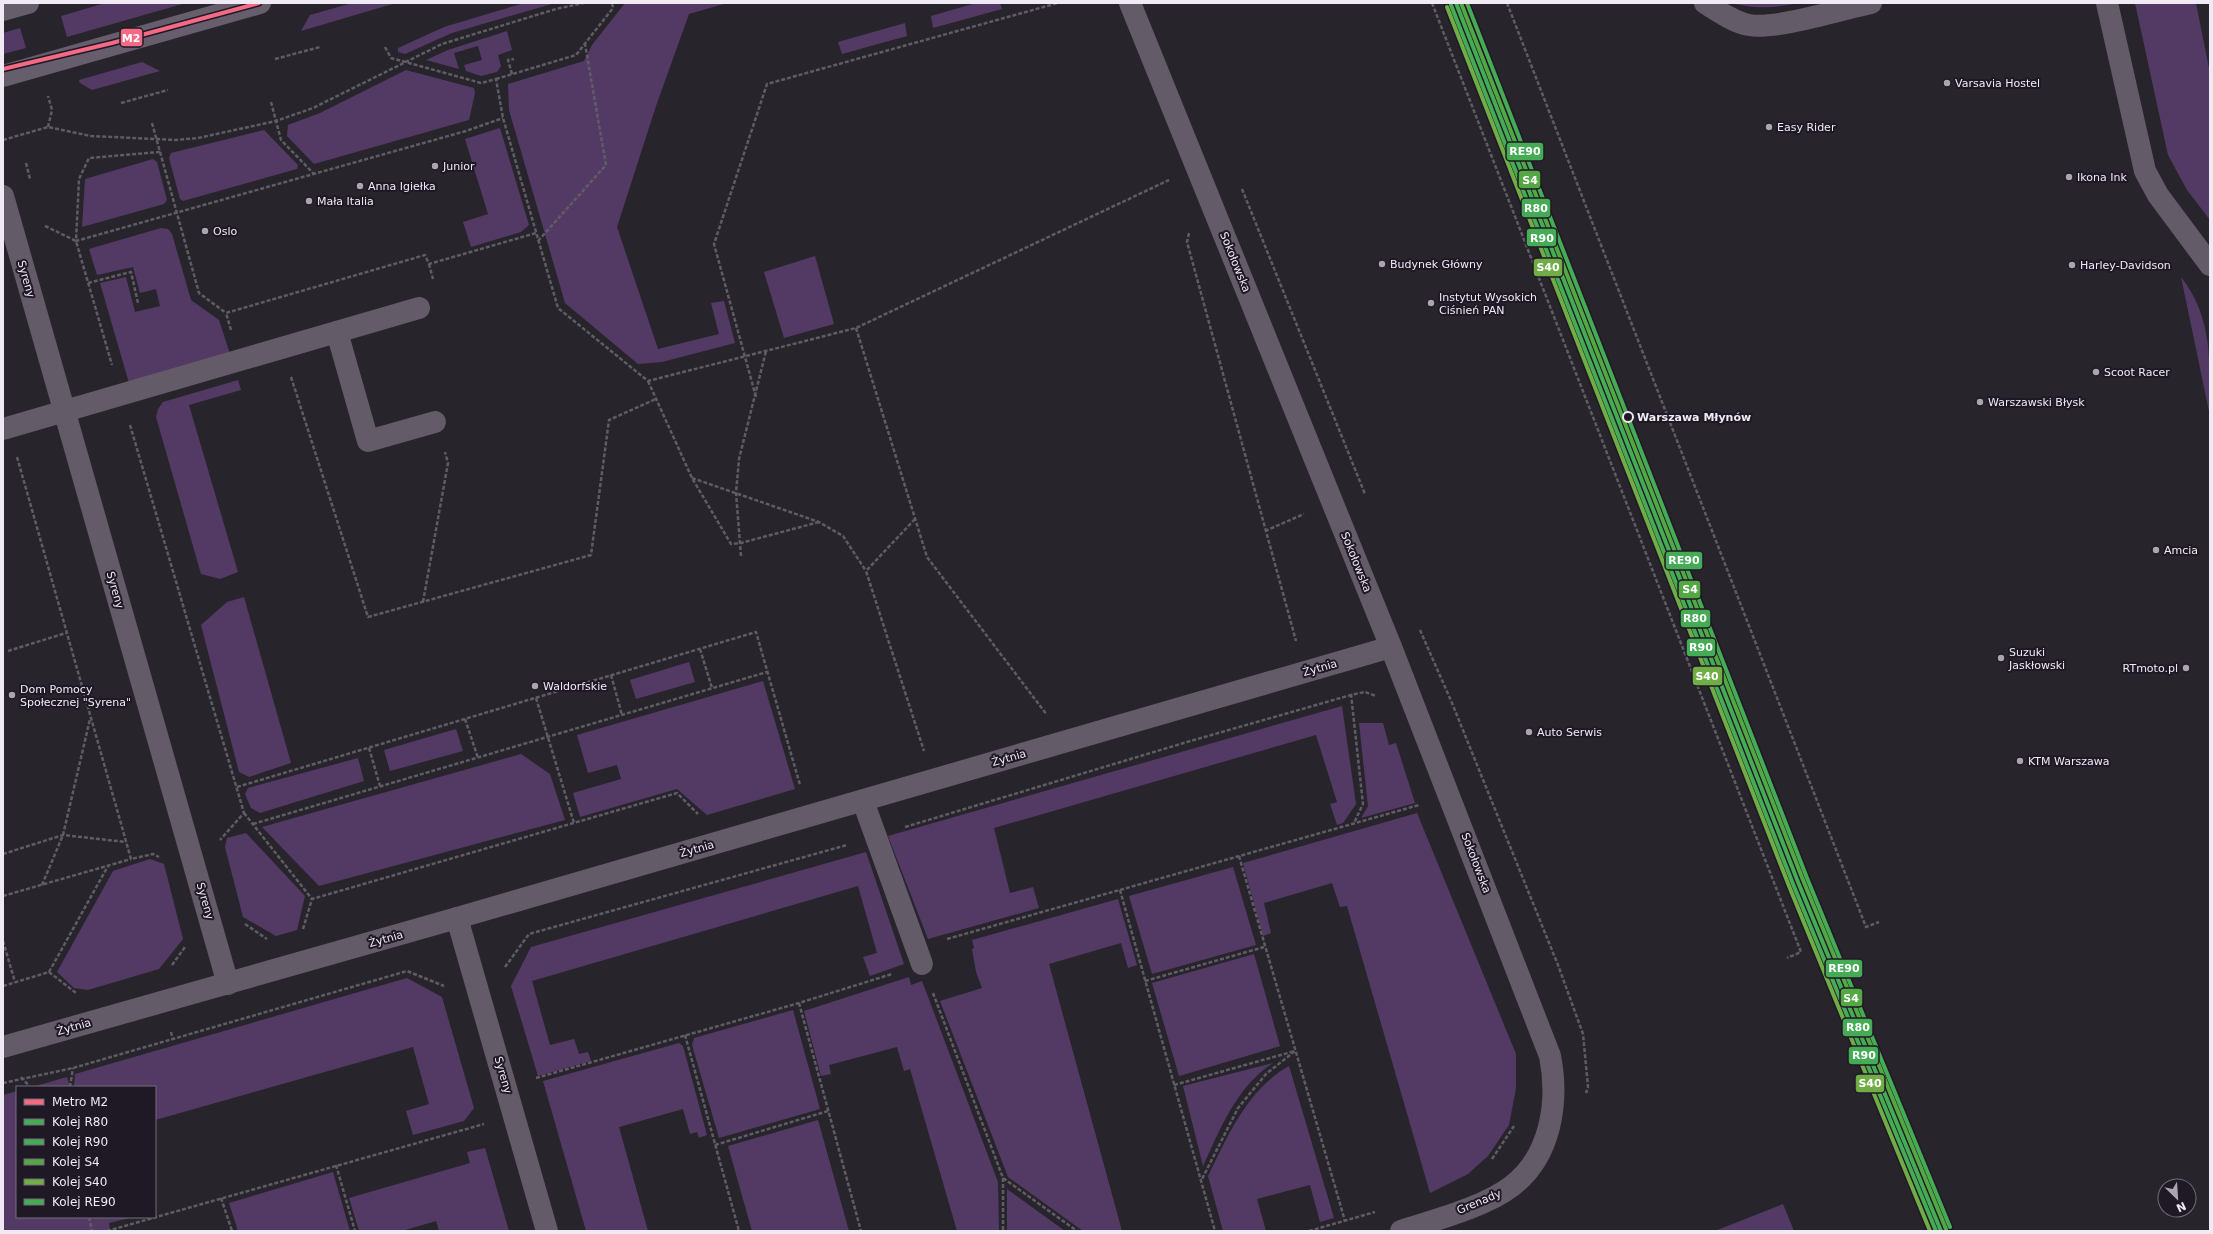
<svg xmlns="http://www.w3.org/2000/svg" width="2213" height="1234" font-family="'DejaVu Sans',sans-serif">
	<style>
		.green { fill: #533a65 }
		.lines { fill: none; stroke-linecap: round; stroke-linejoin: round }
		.path { stroke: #605b65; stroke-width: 2.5; stroke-dasharray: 4 2; stroke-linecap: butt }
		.lane { stroke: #645b68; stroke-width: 22 }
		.street { stroke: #645b68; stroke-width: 22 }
		.secondary { stroke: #665d6d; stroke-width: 22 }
		.rail-1-casing { stroke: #1f1825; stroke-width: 7 }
		.rail-2-casing { stroke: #1f1825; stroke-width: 7 }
		.rail-3-casing { stroke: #1f1825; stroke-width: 7 }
		.rail-4-casing { stroke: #1f1825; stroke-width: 7 }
		.rail-5-casing { stroke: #1f1825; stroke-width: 7 }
		.rail-1 { stroke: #45ab55; stroke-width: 4 }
		.rail-2 { stroke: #45ab55; stroke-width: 4 }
		.rail-3 { stroke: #53a843; stroke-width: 4 }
		.rail-4 { stroke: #70ad46; stroke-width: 4 }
		.rail-5 { stroke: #45ab55; stroke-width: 4 }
		.metro-1-casing { stroke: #1f1825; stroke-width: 7 }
		.metro-1 { stroke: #f46983; stroke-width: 4 }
		.poi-dot { fill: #aaa5ae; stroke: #1f1825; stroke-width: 1.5 }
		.stop-dot { fill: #1f1825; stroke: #f0eaf4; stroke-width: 2 }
		.labels { text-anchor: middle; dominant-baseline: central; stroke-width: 4; stroke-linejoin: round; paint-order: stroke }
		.poi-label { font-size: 11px; fill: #f0eaf4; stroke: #1f1825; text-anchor: start }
		.street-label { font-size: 11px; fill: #f0eaf4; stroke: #1f1825 }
		.stop-label { font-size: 11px; font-weight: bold; fill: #f0eaf4; stroke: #1f1825; text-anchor: start }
		.line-badge { stroke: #1f1825; stroke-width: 1.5 }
		.badge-label { font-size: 11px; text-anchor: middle; font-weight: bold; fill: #fff }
	</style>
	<rect width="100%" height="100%" fill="#28242c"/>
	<g class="green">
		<polygon points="105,3 186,3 67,37 61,16"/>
		<polygon points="352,3 396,3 301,31 310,15"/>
		<polygon points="524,3 555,3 452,33 405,54 398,52 398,48 444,27"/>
		<polygon points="625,3 727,3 689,14 656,106 617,227 658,349 719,334 711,303 724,301 735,343 662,362 638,364 565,303 509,110 508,84 584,61 592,45"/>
		<polygon points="976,3 1000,3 1002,9 933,28 931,16"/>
		<path d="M1730,3H1799C1775,8 1755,9 1730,3Z"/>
		<polygon points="2135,3 2196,3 2210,73 2210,220 2187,190 2168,155"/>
		<polygon points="905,23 907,36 842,54 838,42"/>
		<polygon points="20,28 26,48 3,54 3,33"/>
		<polygon points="507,31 512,50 498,55 501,66 497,72 481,76 466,71 464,65 482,60 478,46 454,53 459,69 426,60 448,50"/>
		<polygon points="142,62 160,71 92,90 80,83 79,80"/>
		<polygon points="406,70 474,88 475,93 469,120 314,164 287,136 288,125 320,113"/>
		<polygon points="500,128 529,225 521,232 471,247 463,222 488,214 465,139"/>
		<polygon points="264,130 298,165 297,169 183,201 180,199 169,158 171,153"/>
		<polygon points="153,159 157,162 167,200 164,204 82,227 85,179"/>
		<polygon points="161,228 168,229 172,234 191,300 219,320 230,354 129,383 100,283 126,277 135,312 160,306 156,289 140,293 133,267 97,275 89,249"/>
		<polygon points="815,256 834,324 784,338 764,272"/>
		<path d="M2181,277C2213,318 2210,363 2210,416Z"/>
		<polygon points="238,380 241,390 189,405 238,572 220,579 201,574 156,417 158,409 163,402"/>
		<polygon points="244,597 291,763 249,777 239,772 201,625 227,602"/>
		<polygon points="689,662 695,682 636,699 630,680"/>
		<polygon points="763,681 795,789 707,815 677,789 580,817 573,793 621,779 617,765 588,773 577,735"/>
		<polygon points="1342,706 1356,804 1343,823 1337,825 1330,804 1337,802 1316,735 994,828 1010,893 1033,887 1039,908 928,939 888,836"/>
		<polygon points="1359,723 1383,723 1389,745 1396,743 1415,803 1361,818 1368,806"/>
		<polygon points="456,729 463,751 390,771 384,750"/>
		<polygon points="521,754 550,774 565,820 319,886 262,827"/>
		<polygon points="358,758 364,781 260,813 251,808 245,794 248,788"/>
		<polygon points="1417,813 1516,1054 1516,1088 1509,1125 1488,1156 1468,1174 1430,1193 1347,906 1340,907 1332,883 1264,903 1271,933 1263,936 1243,863"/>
		<polygon points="246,833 305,896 297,930 276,936 243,917 225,847 227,838"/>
		<polygon points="866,852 904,964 870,976 863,957 877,953 858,886 532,981 550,1045 574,1039 579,1054 588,1052 591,1061 538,1076 511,986 531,947"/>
		<polygon points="150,859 164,864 183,939 159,969 88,990 74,988 57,972 113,871"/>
		<polygon points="1233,867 1256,945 1152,974 1129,896"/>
		<polygon points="1118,899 1137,965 1128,968 1121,943 1049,964 1122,1231 1083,1231 1008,1177 940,1001 982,988 976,972 972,949 974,948 972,940"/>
		<polygon points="1254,954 1280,1046 1179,1076 1152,983"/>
		<polygon points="909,977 911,985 922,981 998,1182 999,1231 957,1231 910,1069 904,1071 897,1047 829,1065 831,1074 821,1076 804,1011"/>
		<polygon points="407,978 442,997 474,1108 464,1121 413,1135 406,1111 429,1104 413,1047 155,1120 155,1087 74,1087 75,1074"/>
		<polygon points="793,1010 820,1109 719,1138 692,1045 694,1038"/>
		<polygon points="679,1043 683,1046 707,1135 699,1138 697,1132 690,1134 683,1109 619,1127 648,1231 586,1231 543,1081"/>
		<path d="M1273,1063C1237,1086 1220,1129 1203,1166L1183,1086Z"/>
		<path d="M1289,1066L1334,1218L1320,1222L1310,1185L1257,1199L1266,1231H1223L1208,1176C1229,1134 1247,1090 1289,1066Z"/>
		<polygon points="67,1077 70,1087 32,1087"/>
		<polygon points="17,1091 17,1217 134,1217 109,1223 110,1231 3,1231 3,1095"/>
		<polygon points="818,1120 849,1231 752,1231 728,1146"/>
		<polygon points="485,1148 509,1231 439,1231 436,1221 402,1231 359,1231 349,1198 470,1163 467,1152"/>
		<polygon points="333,1172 350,1231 238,1231 229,1203"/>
		<polygon points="1007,1189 1065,1231 1007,1231"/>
		<polygon points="1783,1204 1794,1231 1715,1231"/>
	</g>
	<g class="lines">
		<g class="path">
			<polyline points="1432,3 1801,952 1787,958"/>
			<polyline points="1507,3 1866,927 1879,922"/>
			<polyline points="385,47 391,58 481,83 496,79 503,118 558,308 648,381 856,328 1169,180"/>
			<polyline points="275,59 320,47"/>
			<polyline points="512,74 508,60 514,59"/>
			<polyline points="496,79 576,55 613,8 612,3"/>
			<polyline points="271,102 281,140 314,174"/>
			<polyline points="121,103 168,90"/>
			<polyline points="152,123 199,293 226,313"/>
			<polyline points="48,127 52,110 48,96"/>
			<polyline points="3,140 48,127 91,136 176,140 198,138 276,121 313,108 442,44 556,9 584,3"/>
			<polyline points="160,152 89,158 79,179 76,241 466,131 503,118"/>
			<polyline points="26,163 30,179"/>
			<polyline points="1242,189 1365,494"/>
			<polyline points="45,226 76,241 112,365"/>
			<polyline points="1189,233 1187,242 1296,641"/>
			<polyline points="538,241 606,165 585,44"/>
			<polyline points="429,264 433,279"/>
			<polyline points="88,283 131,272 138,303"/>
			<polyline points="856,328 927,557 1047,715"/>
			<polyline points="231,330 226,313 425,255 429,264 536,233"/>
			<polyline points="291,377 368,617 591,555 609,420 656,399"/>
			<polyline points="648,381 692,478 731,544 741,543 819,522"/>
			<polyline points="756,397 714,244 767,84 1058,3"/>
			<polyline points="130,425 244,813 220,840"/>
			<polyline points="17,457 131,859 153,854 159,857"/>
			<polyline points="692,478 819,522 843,536 866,571"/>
			<polyline points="915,519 866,571 924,751"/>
			<polyline points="1265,531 1304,514"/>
			<polyline points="741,556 736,493 739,459 766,351"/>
			<polyline points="423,602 448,463 445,452"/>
			<polyline points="1420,630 1452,703 1558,965 1583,1034 1588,1087 1586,1093"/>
			<polyline points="700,649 712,688"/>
			<polyline points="8,651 66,633"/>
			<polyline points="611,675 622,715"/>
			<polyline points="1351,694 1363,804 1354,823"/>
			<polyline points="536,698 574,823"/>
			<polyline points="465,719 478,758"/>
			<polyline points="369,748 380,786"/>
			<polyline points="237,787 756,632 800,785"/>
			<polyline points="244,813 312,899"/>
			<polyline points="253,824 767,672"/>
			<polyline points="905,827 1187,742 1351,695 1365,692 1376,696"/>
			<polyline points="3,854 63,835 126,842"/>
			<polyline points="1239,856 1345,1221"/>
			<polyline points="42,885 63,835 90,719"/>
			<polyline points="1120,890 1215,1231"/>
			<polyline points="3,896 131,859"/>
			<polyline points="245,924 267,939"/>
			<polyline points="303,929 312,899 677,793 698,814"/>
			<polyline points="947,939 1419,805"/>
			<polyline points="3,941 15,982"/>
			<polyline points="172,965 185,947"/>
			<polyline points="505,967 529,934 847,845"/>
			<polyline points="49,972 108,866"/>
			<polyline points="1145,981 1264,947"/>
			<polyline points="3,986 49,972 76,993"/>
			<polyline points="933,993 1003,1178 1077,1231"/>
			<polyline points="799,1003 861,1231"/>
			<polyline points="171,1032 173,1040"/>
			<polyline points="685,1035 739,1231"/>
			<polyline points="21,1077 30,1087"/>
			<polyline points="536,1078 799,1003 892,974"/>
			<polyline points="3,1083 73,1068 407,971 444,986"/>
			<polyline points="1174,1085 1295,1051 1266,1074 1238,1108 1201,1181"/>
			<polyline points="70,1087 73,1068"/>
			<polyline points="715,1145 828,1111"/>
			<polyline points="1492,1159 1514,1126"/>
			<polyline points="336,1165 355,1231"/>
			<polyline points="1003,1178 1003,1231"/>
			<polyline points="221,1198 232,1231"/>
			<polyline points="89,1217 92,1231"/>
			<polyline points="107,1231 484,1124"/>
			<polyline points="1309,1231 1375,1212"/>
		</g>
		<g class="lane">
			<path d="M1705,3C1718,11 1733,22 1749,25C1775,30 1842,9 1871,3"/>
			<polyline points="2107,3 2145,171 2158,195 2210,265"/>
			<polyline points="337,332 368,441 435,422"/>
			<polyline points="3,429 419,308"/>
			<polyline points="863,801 922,964"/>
		</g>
		<g class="street">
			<path d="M1130,3L1391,647L1550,1056C1559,1102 1551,1156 1512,1186C1485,1207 1434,1220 1401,1231"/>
			<polyline points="3,196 228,984"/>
			<polyline points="457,918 547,1231"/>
			<polyline points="3,1047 457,918 1391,647"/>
		</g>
		<g class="secondary">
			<polyline points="3,10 28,3"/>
			<polyline points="3,76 260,3"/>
		</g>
		<g class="rail-1-casing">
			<polyline id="rail-1" points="1456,3 1798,882 1941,1231"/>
		</g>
		<g class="rail-2-casing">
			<polyline id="rail-2" points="1451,5 1793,884 1936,1231"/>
		</g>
		<g class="rail-3-casing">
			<polyline id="rail-3" points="1461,3 1803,880 1946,1229"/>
		</g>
		<g class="rail-4-casing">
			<polyline id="rail-4" points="1447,7 1789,886 1930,1231"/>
		</g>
		<g class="rail-5-casing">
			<polyline id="rail-5" points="1467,3 1807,878 1950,1227"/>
		</g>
		<use href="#rail-1" class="rail-1"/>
		<use href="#rail-2" class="rail-2"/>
		<use href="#rail-3" class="rail-3"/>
		<use href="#rail-4" class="rail-4"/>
		<use href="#rail-5" class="rail-5"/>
		<g class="metro-1-casing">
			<polyline id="metro-1" points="3,69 112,43 259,3"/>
		</g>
		<use href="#metro-1" class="metro-1"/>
	</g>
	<g class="poi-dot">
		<circle cx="1947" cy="83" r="4"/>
		<circle cx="1769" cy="127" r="4"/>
		<circle cx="435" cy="166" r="4"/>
		<circle cx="2069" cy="177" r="4"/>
		<circle cx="360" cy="186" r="4"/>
		<circle cx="309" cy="201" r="4"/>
		<circle cx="205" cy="231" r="4"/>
		<circle cx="1382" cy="264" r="4"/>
		<circle cx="2072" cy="265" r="4"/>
		<circle cx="1431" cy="303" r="4"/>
		<circle cx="2096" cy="372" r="4"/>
		<circle cx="1980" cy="402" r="4"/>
		<circle cx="2156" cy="550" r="4"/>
		<circle cx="2001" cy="658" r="4"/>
		<circle cx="2186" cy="668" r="4"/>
		<circle cx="535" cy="686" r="4"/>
		<circle cx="12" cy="695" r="4"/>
		<circle cx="1529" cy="732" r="4"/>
		<circle cx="2020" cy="761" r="4"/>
	</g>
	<circle class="stop-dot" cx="1628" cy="417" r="5"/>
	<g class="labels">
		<g class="poi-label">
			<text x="1955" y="83">Varsavia Hostel</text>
			<text x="1777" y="127">Easy Rider</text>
			<text x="443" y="166">Junior</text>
			<text x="2077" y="177">Ikona Ink</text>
			<text x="368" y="186">Anna Igiełka</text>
			<text x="317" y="201">Mała Italia</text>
			<text x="213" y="231">Oslo</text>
			<text x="1390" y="264">Budynek Główny</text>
			<text x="2080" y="265">Harley-Davidson</text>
			<text x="1439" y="297">Instytut Wysokich<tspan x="1439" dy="13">Ciśnień PAN</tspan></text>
			<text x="2104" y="372">Scoot Racer</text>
			<text x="1988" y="402">Warszawski Błysk</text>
			<text x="2164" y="550">Amcia</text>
			<text x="2009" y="652">Suzuki<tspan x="2009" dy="13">Jaskłowski</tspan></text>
			<text x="2178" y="668" text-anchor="end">RTmoto.pl</text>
			<text x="543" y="686">Waldorfskie</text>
			<text x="20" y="689">Dom Pomocy<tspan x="20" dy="13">Społecznej "Syrena"</tspan></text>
			<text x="1537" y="732">Auto Serwis</text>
			<text x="2028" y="761">KTM Warszawa</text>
		</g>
		<g class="street-label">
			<text transform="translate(1235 262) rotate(68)">Sokołowska</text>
			<text transform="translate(26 279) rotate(74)">Syreny</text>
			<text transform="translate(1356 562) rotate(68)">Sokołowska</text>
			<text transform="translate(115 590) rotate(74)">Syreny</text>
			<text transform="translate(1320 668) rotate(-16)">Żytnia</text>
			<text transform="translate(1009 758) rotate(-16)">Żytnia</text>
			<text transform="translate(697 849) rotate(-16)">Żytnia</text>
			<text transform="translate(1476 863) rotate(69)">Sokołowska</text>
			<text transform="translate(205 901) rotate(74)">Syreny</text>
			<text transform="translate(386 939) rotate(-16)">Żytnia</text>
			<text transform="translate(74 1027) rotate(-16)">Żytnia</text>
			<text transform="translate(503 1075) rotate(74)">Syreny</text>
			<text transform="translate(1479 1202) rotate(-23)">Grenady</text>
		</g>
		<g class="stop-label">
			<text x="1637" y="417">Warszawa Młynów</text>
		</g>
	</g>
	<g class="line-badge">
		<rect x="120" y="28" width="23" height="19" rx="4" fill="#f46983"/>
		<rect x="1506" y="142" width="38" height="19" rx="4" fill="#45ab55"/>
		<rect x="1518" y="170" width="23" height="19" rx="4" fill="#53a843"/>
		<rect x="1521" y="198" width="30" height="20" rx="4" fill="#45ab55"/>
		<rect x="1526" y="228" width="31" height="19" rx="4" fill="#45ab55"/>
		<rect x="1533" y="258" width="30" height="19" rx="4" fill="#70ad46"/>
		<rect x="1665" y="551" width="38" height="19" rx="4" fill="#45ab55"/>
		<rect x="1678" y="580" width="23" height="19" rx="4" fill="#53a843"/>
		<rect x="1680" y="609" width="31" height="19" rx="4" fill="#45ab55"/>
		<rect x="1686" y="638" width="30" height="19" rx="4" fill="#45ab55"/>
		<rect x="1692" y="666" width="31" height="20" rx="4" fill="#70ad46"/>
		<rect x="1825" y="959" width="38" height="19" rx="4" fill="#45ab55"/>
		<rect x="1840" y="988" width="23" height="19" rx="4" fill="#53a843"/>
		<rect x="1842" y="1018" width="31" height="19" rx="4" fill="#45ab55"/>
		<rect x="1848" y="1046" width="31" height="19" rx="4" fill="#45ab55"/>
		<rect x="1855" y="1074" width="30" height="19" rx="4" fill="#70ad46"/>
	</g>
	<g class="badge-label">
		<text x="131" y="42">M2</text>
		<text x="1525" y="155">RE90</text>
		<text x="1530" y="184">S4</text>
		<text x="1536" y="212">R80</text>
		<text x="1542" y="242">R90</text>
		<text x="1548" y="271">S40</text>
		<text x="1684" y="564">RE90</text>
		<text x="1690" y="593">S4</text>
		<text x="1695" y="622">R80</text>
		<text x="1701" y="651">R90</text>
		<text x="1707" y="680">S40</text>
		<text x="1844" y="972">RE90</text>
		<text x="1851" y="1002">S4</text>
		<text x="1858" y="1031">R80</text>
		<text x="1864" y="1059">R90</text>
		<text x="1870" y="1087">S40</text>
	</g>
	<rect width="2213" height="1234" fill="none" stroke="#f0eaf4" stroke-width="8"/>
	<rect x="16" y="1086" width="140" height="132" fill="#1f1825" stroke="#736c78"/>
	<rect x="24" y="1099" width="20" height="6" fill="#f46983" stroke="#736c78"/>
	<text x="52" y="1106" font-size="12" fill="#f0eaf4">Metro M2</text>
	<rect x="24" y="1119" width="20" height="6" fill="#45ab55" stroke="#736c78"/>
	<text x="52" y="1126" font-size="12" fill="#f0eaf4">Kolej R80</text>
	<rect x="24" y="1139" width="20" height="6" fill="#45ab55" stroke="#736c78"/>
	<text x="52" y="1146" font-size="12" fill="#f0eaf4">Kolej R90</text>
	<rect x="24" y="1159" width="20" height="6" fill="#53a843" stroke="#736c78"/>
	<text x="52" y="1166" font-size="12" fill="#f0eaf4">Kolej S4</text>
	<rect x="24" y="1179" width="20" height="6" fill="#70ad46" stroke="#736c78"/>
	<text x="52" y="1186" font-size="12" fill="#f0eaf4">Kolej S40</text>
	<rect x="24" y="1199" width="20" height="6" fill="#45ab55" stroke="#736c78"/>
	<text x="52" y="1206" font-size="12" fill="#f0eaf4">Kolej RE90</text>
	<g transform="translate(2177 1198) rotate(155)"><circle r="19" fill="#1f1825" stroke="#736c78"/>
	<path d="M0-3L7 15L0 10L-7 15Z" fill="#aaa5ae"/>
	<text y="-6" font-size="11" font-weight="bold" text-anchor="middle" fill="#f0eaf4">N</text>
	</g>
</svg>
